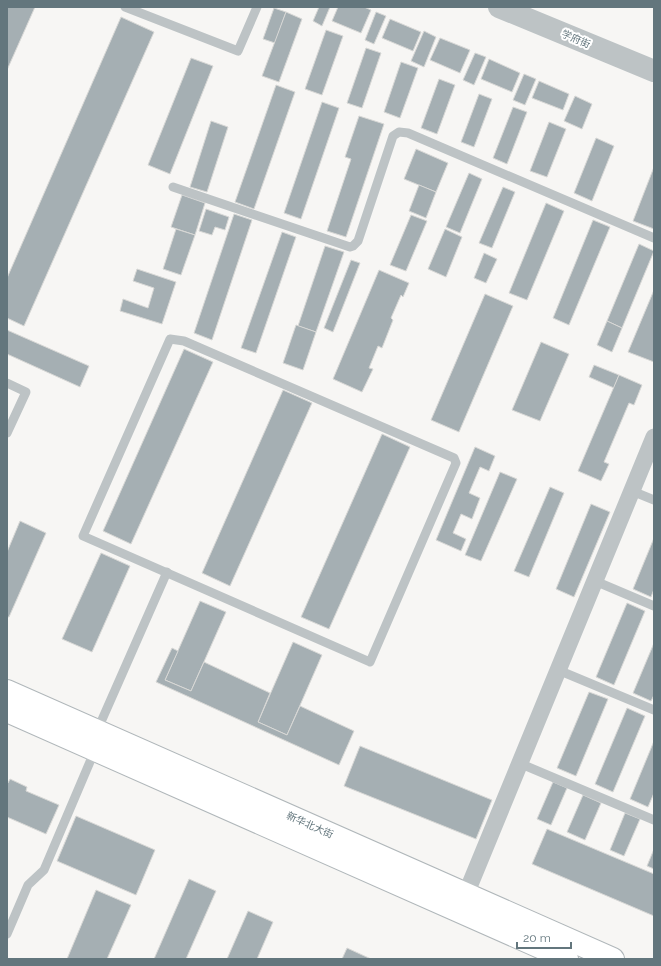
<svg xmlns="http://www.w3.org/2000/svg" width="661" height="966" font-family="Raleway,'Noto Sans SC',sans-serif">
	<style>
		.building { fill: #a5afb3; stroke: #d8d8d6 }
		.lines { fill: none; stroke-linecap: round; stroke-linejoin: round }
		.secondary-casing { stroke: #b0b7ba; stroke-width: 24 }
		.service { stroke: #bdc3c5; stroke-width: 9 }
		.minor { stroke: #bdc3c5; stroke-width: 17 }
		.tertiary { stroke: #bdc3c5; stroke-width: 22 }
		.secondary { stroke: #fff; stroke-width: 22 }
		.labels { text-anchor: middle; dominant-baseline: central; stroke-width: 4; stroke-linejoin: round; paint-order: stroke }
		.street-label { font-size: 10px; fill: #63767d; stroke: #fff }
	</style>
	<rect width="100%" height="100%" fill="#f7f6f4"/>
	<g class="building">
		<polygon points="7,7 35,7 7,70"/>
		<polygon points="319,7 330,7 322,26 313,21"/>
		<polygon points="338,7 364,7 371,10 361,33 332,21"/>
		<polygon points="274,8 286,12 275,43 263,39"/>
		<polygon points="286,12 302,19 279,82 262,76"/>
		<polygon points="376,12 386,16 374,44 365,40"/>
		<polygon points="121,17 154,32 24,326 7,318 7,278"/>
		<polygon points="390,19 421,32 413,51 382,38"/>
		<polygon points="326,30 343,36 322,95 305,89"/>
		<polygon points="424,31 436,37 424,67 411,61"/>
		<polygon points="440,38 470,50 460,73 430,60"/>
		<polygon points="366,48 381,53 362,108 347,103"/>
		<polygon points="475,53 486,57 474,85 463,80"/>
		<polygon points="191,58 213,66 170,174 148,165"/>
		<polygon points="489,59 520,73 512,92 481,79"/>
		<polygon points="401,62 418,68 400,118 384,112"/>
		<polygon points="524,74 536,79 525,105 513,100"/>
		<polygon points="439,79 455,85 437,134 421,128"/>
		<polygon points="539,81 569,94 563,110 532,98"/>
		<polygon points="276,85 295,92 254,209 235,202"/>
		<polygon points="479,94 492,99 474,147 461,142"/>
		<polygon points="575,96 592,104 582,129 564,121"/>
		<polygon points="322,102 339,108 301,219 284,213"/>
		<polygon points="513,107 527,112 507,164 493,158"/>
		<polygon points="359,116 384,124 346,237 327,231 351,159 345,157"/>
		<polygon points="211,121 228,127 207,192 190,187"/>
		<polygon points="549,122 566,129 547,177 530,171"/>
		<polygon points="596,138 614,146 592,201 574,193"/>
		<polygon points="416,149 448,163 436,192 404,179"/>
		<polygon points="654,167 654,229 633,221"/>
		<polygon points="469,173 482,179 460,233 446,227"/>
		<polygon points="419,185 436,192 426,218 409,211"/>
		<polygon points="503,187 515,192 492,248 479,243"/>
		<polygon points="182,195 205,203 195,235 171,227"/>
		<polygon points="546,203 564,211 527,300 509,293"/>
		<polygon points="206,209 229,217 225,230 215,227 212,235 199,231"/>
		<polygon points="234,214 252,220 212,340 194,333"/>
		<polygon points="411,215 427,221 406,271 390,265"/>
		<polygon points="593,220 610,227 569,325 553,318"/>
		<polygon points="176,229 195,235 181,275 163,269"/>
		<polygon points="445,229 462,237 446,277 428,269"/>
		<polygon points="282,232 296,237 256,353 241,348"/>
		<polygon points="639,244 654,251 622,328 607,321"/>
		<polygon points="325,246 344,252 316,332 298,326"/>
		<polygon points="484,253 497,259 486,283 474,278"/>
		<polygon points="351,260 360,263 333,332 324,328"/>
		<polygon points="137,269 176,282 162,324 120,311 123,299 148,308 154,288 133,281"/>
		<polygon points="379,270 409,283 403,297 401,295 391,318 393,320 382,348 378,346 369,368 373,369 362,392 333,379"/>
		<polygon points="654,290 654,362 628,352"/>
		<polygon points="485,294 513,306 459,432 431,420"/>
		<polygon points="607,321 622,328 612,352 597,345"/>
		<polygon points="296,325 316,332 303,370 283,363"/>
		<polygon points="7,330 89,366 80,387 7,354"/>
		<polygon points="541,342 569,354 540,421 512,410"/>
		<polygon points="184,349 213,362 131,544 103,531"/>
		<polygon points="594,365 619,375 614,388 589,377"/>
		<polygon points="619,375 642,385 634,405 629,403 604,462 609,464 601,481 578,471"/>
		<polygon points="283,390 312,403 230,586 202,573"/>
		<polygon points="382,434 410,447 329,629 301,617"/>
		<polygon points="475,447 495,456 489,471 480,467 469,493 480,498 472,519 461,514 453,533 466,539 461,551 436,540"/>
		<polygon points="500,472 517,479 481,561 465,555"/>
		<polygon points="550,487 564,493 529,577 514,571"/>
		<polygon points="591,504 610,512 574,597 556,589"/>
		<polygon points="20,521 46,533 9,617 7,617 7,552"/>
		<polygon points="654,538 654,589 651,597 633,589"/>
		<polygon points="101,553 130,566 92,652 62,639"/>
		<polygon points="200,601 226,612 191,691 165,680"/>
		<polygon points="627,603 645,611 614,685 596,677"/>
		<polygon points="293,642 322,655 287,735 258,722"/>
		<polygon points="654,643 654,695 651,701 633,693"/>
		<polygon points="172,648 178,651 165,680 191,691 204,662 270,693 258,722 287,735 300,706 354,731 339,765 156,682"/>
		<polygon points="589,692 608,699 576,776 557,768"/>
		<polygon points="627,708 645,716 613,792 595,784"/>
		<polygon points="654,741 654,793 648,807 630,799"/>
		<polygon points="360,746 492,800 476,839 344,786"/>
		<polygon points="10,779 27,787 26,791 59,805 46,834 7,817 7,783 8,783"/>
		<polygon points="553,782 567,788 551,825 537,819"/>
		<polygon points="583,795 601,803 585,840 567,832"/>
		<polygon points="625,813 640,819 624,856 610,850"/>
		<polygon points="76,816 155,850 136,895 57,861"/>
		<polygon points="547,829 654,874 654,916 532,864"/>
		<polygon points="654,849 654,869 647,866"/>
		<polygon points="189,879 216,891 186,959 154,959"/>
		<polygon points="96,890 131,905 107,959 67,959"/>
		<polygon points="248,911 273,922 257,959 227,959"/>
		<polygon points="347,948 371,959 342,959"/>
	</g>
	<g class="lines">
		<g class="secondary-casing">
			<g id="secondary">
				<polyline points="7,691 613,959"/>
				<polyline points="7,711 567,959"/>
			</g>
		</g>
		<g class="service">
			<polyline points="125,7 238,51 257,7"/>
			<polyline points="173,187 350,247 353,246 358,241 393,136 399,132 408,133 654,238"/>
			<polygon points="170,339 184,341 454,458 456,463 370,662 83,536"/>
			<polyline points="7,383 26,392 7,433"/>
			<polyline points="632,491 654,500"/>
			<polyline points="595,581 654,606"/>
			<polyline points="558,670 654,710"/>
			<polyline points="97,731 167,572"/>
			<polyline points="519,763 654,820"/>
			<polyline points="7,934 28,885 44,870 95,750"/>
		</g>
		<polyline class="minor" points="466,894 654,437"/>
		<polyline class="tertiary" points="499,7 654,71"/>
		<use href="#secondary" class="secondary"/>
	</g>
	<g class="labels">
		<g class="street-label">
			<text transform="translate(576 39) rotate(23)">学府街</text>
			<text transform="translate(310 825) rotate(24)">新华北大街</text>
		</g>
	</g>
	<rect width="661" height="966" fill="none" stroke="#63767d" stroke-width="16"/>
	<path d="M517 942v6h54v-6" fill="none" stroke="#63767d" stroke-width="2"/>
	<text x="523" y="942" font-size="12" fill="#63767d" stroke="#ffffff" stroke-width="3" paint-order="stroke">20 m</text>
</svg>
